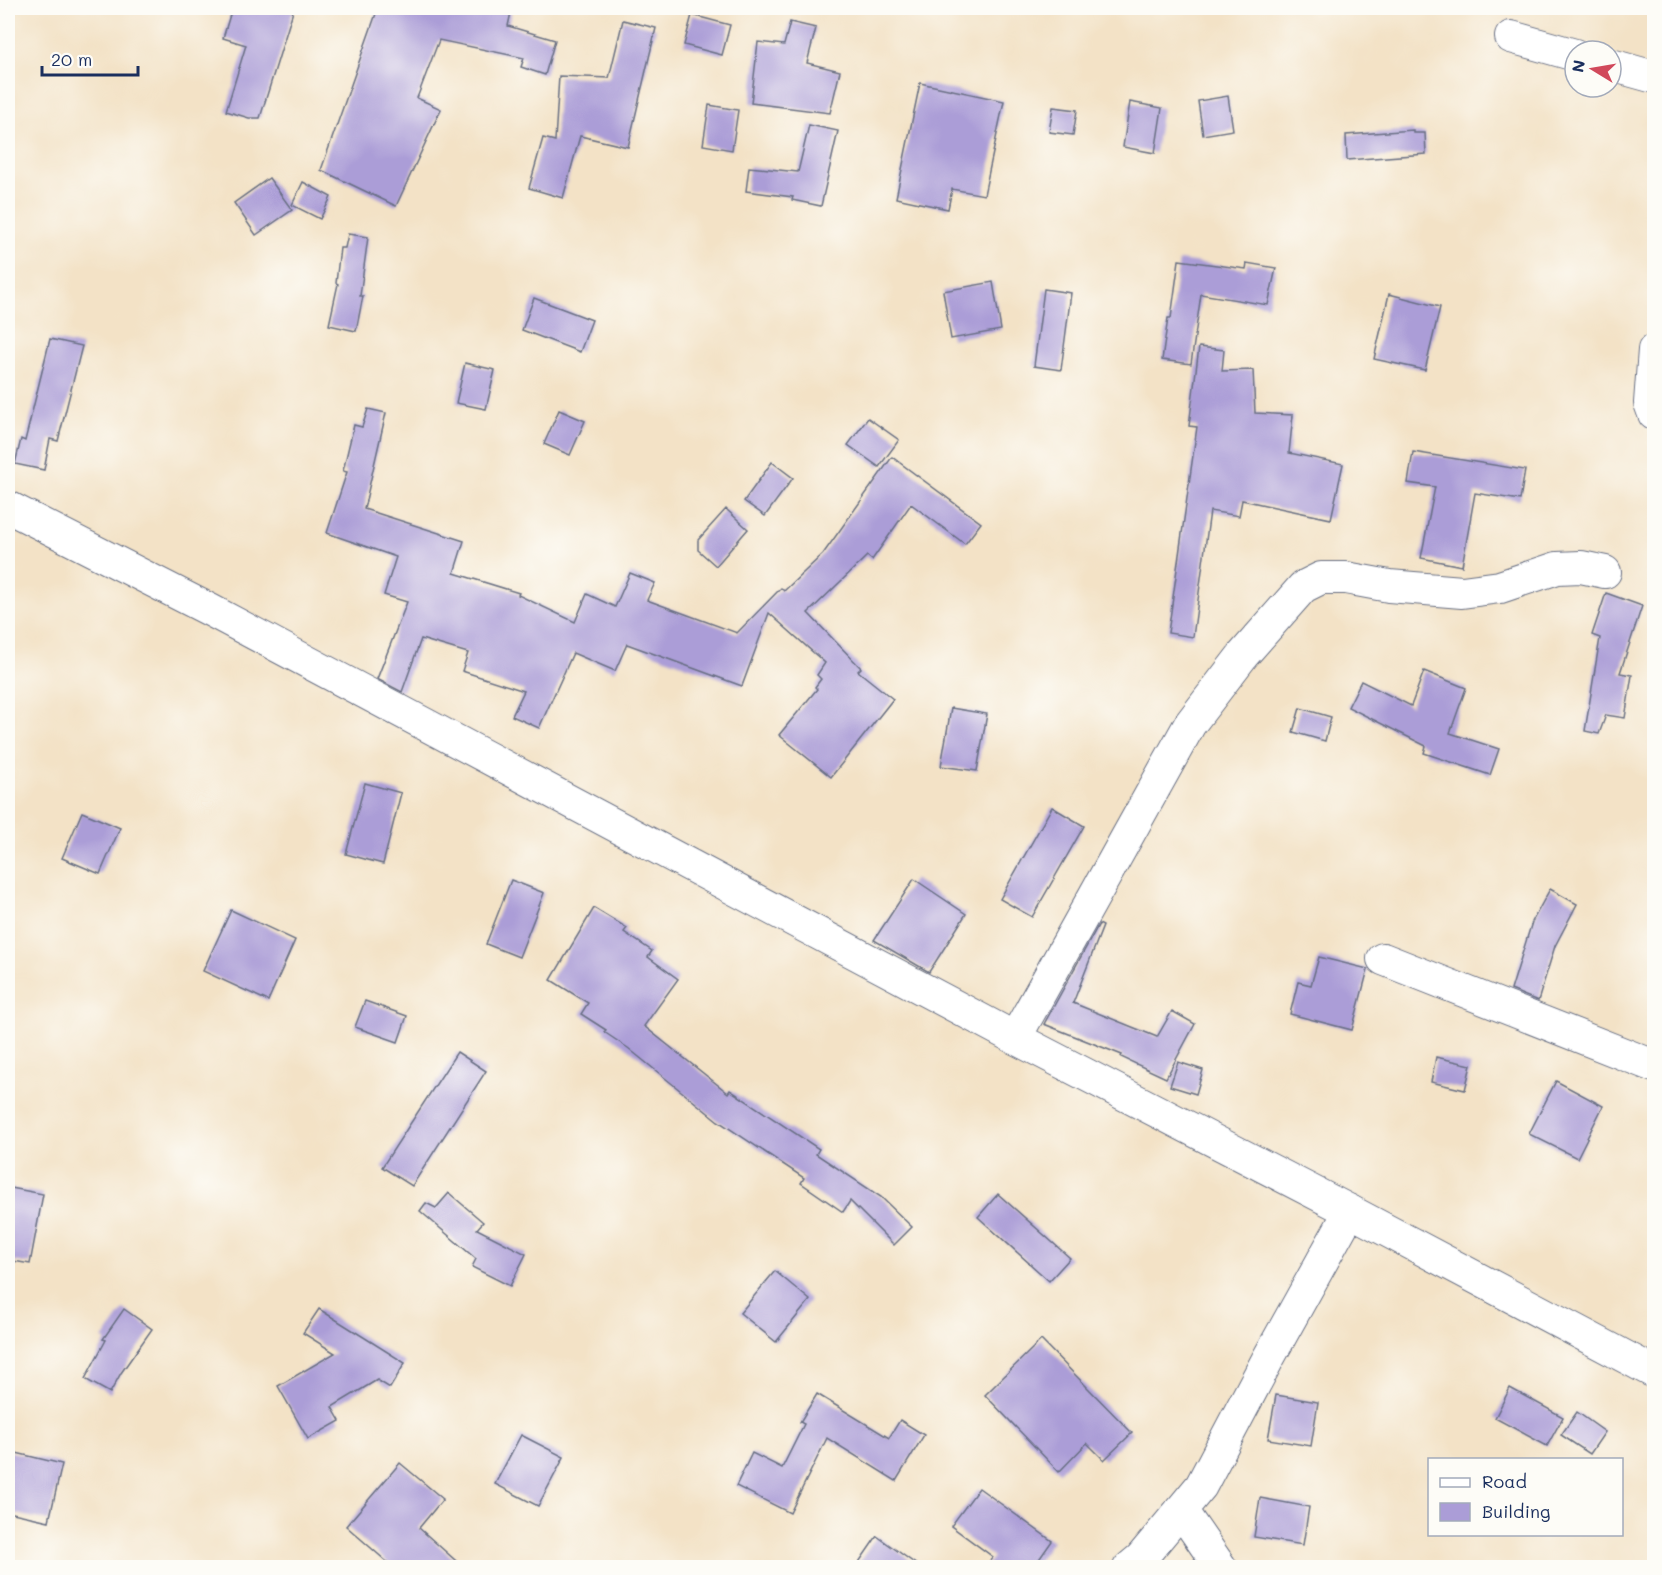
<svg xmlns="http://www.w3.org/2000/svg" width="1662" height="1575" font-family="Mali,sans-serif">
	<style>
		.building { fill: #ab9dd7 }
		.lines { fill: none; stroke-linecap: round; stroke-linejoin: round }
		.minor-casing { stroke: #676e82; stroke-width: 34 }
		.minor { stroke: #fff; stroke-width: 32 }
	</style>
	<rect width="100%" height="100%" fill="#fdfcf7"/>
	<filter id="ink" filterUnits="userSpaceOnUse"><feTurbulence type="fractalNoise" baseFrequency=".0167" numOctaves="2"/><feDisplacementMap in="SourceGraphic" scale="12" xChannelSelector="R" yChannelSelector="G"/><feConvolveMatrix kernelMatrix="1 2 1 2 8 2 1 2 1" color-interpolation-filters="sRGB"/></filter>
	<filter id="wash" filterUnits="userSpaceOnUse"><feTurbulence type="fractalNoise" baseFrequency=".008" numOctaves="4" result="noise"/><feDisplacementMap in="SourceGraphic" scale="24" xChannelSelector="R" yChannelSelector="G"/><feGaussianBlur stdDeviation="1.35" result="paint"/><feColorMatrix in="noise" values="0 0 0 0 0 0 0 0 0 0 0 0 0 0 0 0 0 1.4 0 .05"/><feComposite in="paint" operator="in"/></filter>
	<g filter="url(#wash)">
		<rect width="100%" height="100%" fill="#f3e2c6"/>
		<g id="blocks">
			<g class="building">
				<polygon points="232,8 294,8 260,118 249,118 226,111 246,45 223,38"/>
				<polygon points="378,8 512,8 508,26 555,40 545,75 521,67 524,58 439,40 417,98 441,109 396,206 321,170"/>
				<polygon points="692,15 730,25 722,55 684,45"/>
				<polygon points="623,20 656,28 628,147 580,136 563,198 529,188 543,138 555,141 559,76 609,78"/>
				<polygon points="790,22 816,28 807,63 840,71 830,113 751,103 758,42 784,45"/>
				<polygon points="920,83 1004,101 984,195 952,189 948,209 896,198"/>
				<polygon points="1228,96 1233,130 1203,135 1198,101"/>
				<polygon points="1130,102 1162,108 1155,153 1123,147"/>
				<polygon points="709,105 738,110 732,150 703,145"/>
				<polygon points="1053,107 1077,110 1073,135 1049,132"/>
				<polygon points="809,125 838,131 821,206 792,200 793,197 746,191 749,167 798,172"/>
				<polygon points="1413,130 1413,133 1425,133 1426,154 1347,160 1346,135"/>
				<polygon points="269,178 292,210 256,235 234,203"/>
				<polygon points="303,182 331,197 320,219 292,205"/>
				<polygon points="348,234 368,237 360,296 363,296 356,331 329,325 338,284 336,283 340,248 345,248"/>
				<polygon points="1179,260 1246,269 1247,263 1276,268 1268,305 1201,294 1191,364 1162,360 1168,318 1171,318"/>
				<polygon points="993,282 1001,330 951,339 943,291"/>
				<polygon points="1044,289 1071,293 1061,370 1034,366"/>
				<polygon points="1389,294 1440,307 1425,370 1374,359"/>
				<polygon points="534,298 592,320 580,352 522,330"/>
				<polygon points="50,339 82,346 58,441 50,439 44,470 15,464 21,439 25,441"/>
				<polygon points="1199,347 1224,350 1222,371 1253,370 1255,413 1293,415 1289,453 1343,464 1331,519 1242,500 1239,516 1210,511 1193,637 1168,633 1197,427 1189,426"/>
				<polygon points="465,363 495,370 486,409 456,403"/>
				<polygon points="368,409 386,413 364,509 464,541 454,573 519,593 518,595 575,622 587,594 615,607 630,573 655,583 647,600 737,633 781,588 784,591 823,554 892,457 981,523 965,544 911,504 872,560 867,556 808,613 861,668 858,671 893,699 831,777 779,735 817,689 815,687 821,679 817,675 825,663 769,613 742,686 627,644 615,671 573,653 539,728 512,716 524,691 462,671 468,653 421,639 402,692 377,679 407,602 384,595 396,557 327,533 347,472 343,471 354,425 362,427"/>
				<polygon points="559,410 585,421 570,455 544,444"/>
				<polygon points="868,418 899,440 879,467 848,445"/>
				<polygon points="1413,452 1525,470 1520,500 1475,493 1462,566 1421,558 1435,487 1408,483"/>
				<polygon points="772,462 793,478 765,516 744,501"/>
				<polygon points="726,509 748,529 716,566 698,550 698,540"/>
				<polygon points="1606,593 1642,606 1620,673 1632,675 1625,718 1606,715 1599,734 1585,731 1600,638 1592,635"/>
				<polygon points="1424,671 1466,688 1450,733 1499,749 1490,775 1424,753 1426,746 1348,707 1361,681 1411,706"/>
				<polygon points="951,708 987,714 977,771 941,766"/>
				<polygon points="1300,708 1331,717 1325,741 1293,732"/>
				<polygon points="365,783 401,793 383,864 346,854"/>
				<polygon points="1052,807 1084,826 1032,917 1000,899"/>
				<polygon points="82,812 120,828 100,874 62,858"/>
				<polygon points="914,879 966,914 929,972 874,940"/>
				<polygon points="511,880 544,893 519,957 486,944"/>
				<polygon points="1550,889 1577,904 1555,946 1538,1001 1511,990 1532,922"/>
				<polygon points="594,908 627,928 624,932 652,951 648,957 678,979 644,1026 728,1093 730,1090 819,1149 816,1154 881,1197 912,1227 894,1245 850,1201 843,1212 801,1183 804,1178 718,1121 628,1048 604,1032 606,1030 581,1014 588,1003 551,980"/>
				<polygon points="231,910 295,940 268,1001 203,971"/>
				<polygon points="1099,924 1103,926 1073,1003 1157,1037 1172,1011 1195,1024 1166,1078 1121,1057 1122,1055 1044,1024"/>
				<polygon points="1319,957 1368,969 1352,1030 1290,1014 1298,982 1311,985"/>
				<polygon points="365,1001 407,1016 398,1042 355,1027"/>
				<polygon points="457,1052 486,1071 412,1186 382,1167"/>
				<polygon points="1436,1057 1471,1065 1465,1090 1431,1082"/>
				<polygon points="1178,1062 1203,1070 1196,1094 1170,1086"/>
				<polygon points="1556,1081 1603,1106 1577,1158 1529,1134"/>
				<polygon points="11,1188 43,1194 30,1264 8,1260 8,1210"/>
				<polygon points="449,1193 483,1222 477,1229 526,1254 510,1286 472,1267 476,1259 420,1211 426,1203 436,1208"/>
				<polygon points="998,1194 1070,1258 1049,1281 978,1217"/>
				<polygon points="775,1271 810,1300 776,1342 740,1313"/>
				<polygon points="124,1309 152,1329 121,1373 110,1393 85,1379 106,1340 103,1339"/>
				<polygon points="319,1309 405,1363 390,1388 377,1380 332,1407 340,1421 308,1439 278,1386 335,1353 303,1333"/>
				<polygon points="1041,1340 1132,1433 1104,1460 1087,1443 1059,1472 985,1395"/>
				<polygon points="1510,1388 1563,1417 1547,1446 1495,1418"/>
				<polygon points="817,1394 889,1438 900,1420 924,1435 896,1481 827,1438 790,1513 736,1486 752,1453 782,1468 804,1424 800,1422"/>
				<polygon points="1276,1395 1318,1402 1311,1446 1268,1439"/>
				<polygon points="1577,1412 1605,1432 1590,1454 1561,1435"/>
				<polygon points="521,1435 564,1457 538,1506 495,1484"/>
				<polygon points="8,1451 62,1464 49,1521 8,1512"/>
				<polygon points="400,1463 443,1499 419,1528 464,1568 394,1568 346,1526"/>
				<polygon points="979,1488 1052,1541 1033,1568 984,1568 993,1557 951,1526"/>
				<polygon points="1260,1498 1309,1507 1303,1545 1254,1537"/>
				<polygon points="877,1536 921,1568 855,1568"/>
			</g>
		</g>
	</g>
	<g filter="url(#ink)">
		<use href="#blocks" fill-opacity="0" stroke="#676e82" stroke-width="1.5"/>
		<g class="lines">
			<g class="minor-casing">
				<g id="minor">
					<polyline points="1511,37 1575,55"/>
					<polyline points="1611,65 1654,77"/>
					<polyline points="1654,350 1650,403 1654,414"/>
					<polyline points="8,507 210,610 1015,1038 1350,1211 1654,1372"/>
					<polyline points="1383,959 1654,1066"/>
					<polyline points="1015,1038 1190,724 1243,655 1303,587 1321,578 1346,578 1389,586 1462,592 1500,587 1557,568 1581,567 1605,572"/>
					<polyline points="1181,1510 1221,1568"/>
					<polyline points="1129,1568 1141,1558 1201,1486 1269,1357 1350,1211"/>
				</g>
			</g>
			<use href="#minor" class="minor"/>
		</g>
	</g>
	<rect width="1662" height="1575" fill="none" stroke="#fdfcf7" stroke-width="30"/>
	<rect x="1428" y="1458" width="195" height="78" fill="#fdfcf7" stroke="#a3aaba" stroke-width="1.5"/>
	<rect x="1440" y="1478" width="30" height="9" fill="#ffffff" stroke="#a3aaba" stroke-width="1.5"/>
	<text x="1482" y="1488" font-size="18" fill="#1b2f5e">Road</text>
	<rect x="1440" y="1503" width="30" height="18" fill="#ab9dd7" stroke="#a3aaba" stroke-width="1.5"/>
	<text x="1482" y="1518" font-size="18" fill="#1b2f5e">Building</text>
	<g transform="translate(1593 69) rotate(281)"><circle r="28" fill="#fdfcf7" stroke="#a3aaba" stroke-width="1.5"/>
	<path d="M0-4.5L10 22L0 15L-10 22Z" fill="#d1495b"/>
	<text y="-9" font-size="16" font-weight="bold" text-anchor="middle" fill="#1b2f5e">N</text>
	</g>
	<path d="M42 66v9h96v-9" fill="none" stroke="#1b2f5e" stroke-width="3"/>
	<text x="51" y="66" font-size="18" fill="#1b2f5e" stroke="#fdfcf7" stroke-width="4.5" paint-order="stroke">20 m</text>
</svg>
